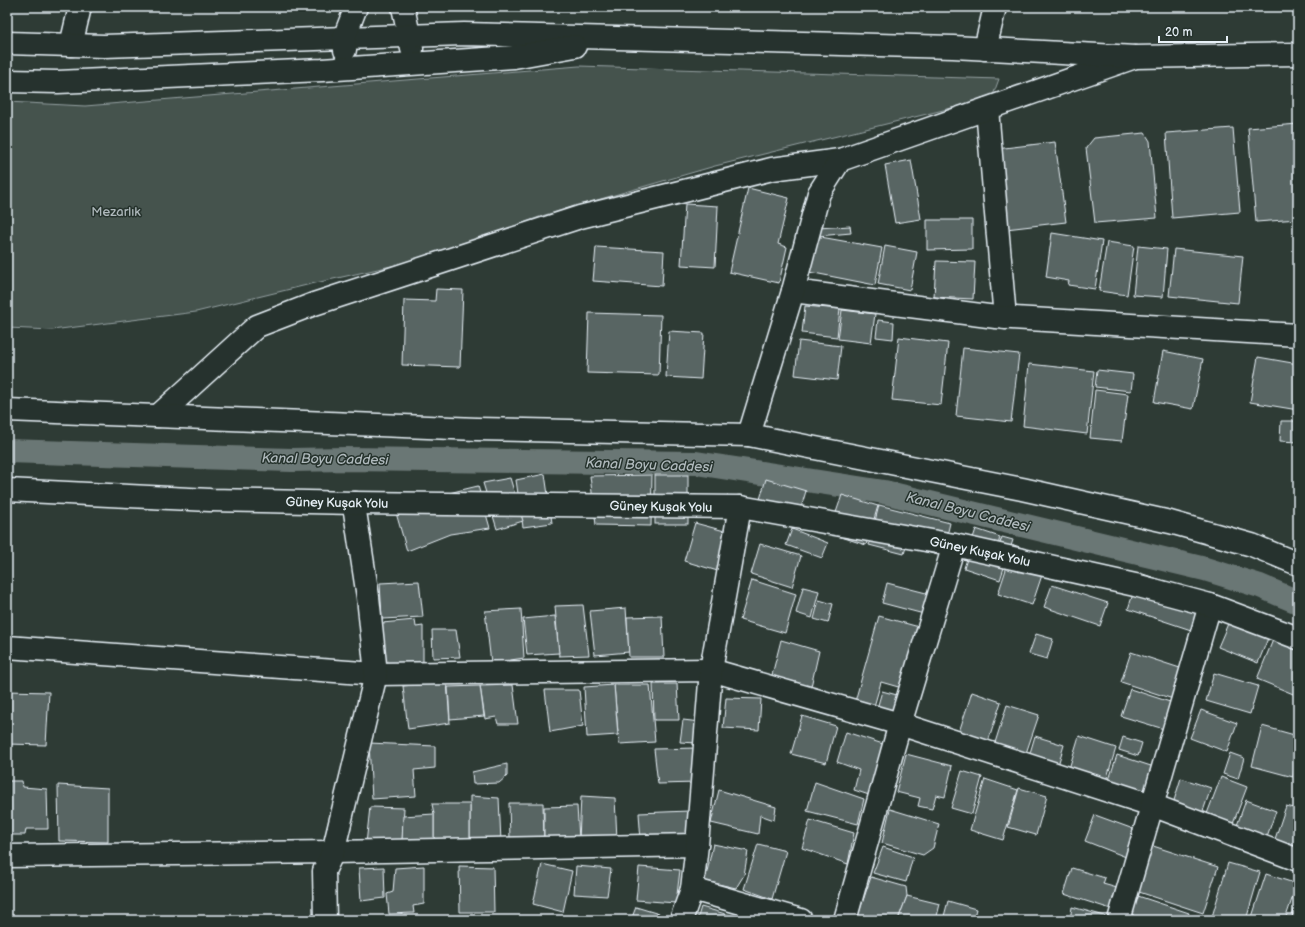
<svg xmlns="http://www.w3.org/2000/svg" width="1305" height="927" font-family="'Balsamiq Sans',sans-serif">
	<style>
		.green { fill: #45524e; stroke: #96a2a3 }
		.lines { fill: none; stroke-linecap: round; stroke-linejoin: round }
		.canal { stroke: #6b7775; stroke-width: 24 }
		.building { fill: #596563; stroke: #e8f1f8 }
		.minor-casing { stroke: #e8f1f8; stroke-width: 25 }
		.major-casing { stroke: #e8f1f8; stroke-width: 25 }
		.minor { stroke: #26332d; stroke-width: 22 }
		.major { stroke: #26332d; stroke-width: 22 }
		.labels { text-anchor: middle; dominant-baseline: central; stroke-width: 3; stroke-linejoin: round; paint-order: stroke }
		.park-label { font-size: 13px; fill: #afb9bc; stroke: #26332d }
		.street-label { font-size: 13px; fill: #e8f1f8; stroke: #26332d }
		.water-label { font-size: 14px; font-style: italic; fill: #b0babd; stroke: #26332d }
	</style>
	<rect width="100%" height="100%" fill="#2e3b35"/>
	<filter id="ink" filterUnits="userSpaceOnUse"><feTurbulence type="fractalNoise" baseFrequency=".025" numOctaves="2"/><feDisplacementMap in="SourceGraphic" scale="8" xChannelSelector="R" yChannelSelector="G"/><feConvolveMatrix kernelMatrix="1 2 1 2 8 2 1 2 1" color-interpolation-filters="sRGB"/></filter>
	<g filter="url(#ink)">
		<polygon class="green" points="579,66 999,79 992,98 715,166 545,215 422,259 311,284 196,312 52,330 7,328 7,102 85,106"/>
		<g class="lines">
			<polyline class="canal" points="7,451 292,460 345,459 696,463 884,492 1205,569 1260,586 1298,602"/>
		</g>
		<g class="building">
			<polygon points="1298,124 1298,219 1256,222 1248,128"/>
			<polygon points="1233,128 1240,212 1172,218 1166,133"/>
			<polygon points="1145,133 1150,141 1157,218 1095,223 1086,148 1094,138"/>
			<polygon points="1055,142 1066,222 1006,229 996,149"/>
			<polygon points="911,160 921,219 895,223 885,165"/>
			<polygon points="748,188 789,198 778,244 787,247 779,283 729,272"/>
			<polygon points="685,204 718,206 715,267 681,265"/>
			<polygon points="927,220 972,220 972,249 927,250"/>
			<polygon points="850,226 851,233 818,236 818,228"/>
			<polygon points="1052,233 1102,241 1095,289 1068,285 1069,281 1046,277"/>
			<polygon points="815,236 882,248 875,285 809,272"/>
			<polygon points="1107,242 1134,246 1127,295 1099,291"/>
			<polygon points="885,246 917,252 910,290 878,284"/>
			<polygon points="1138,246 1167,249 1163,297 1133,295"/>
			<polygon points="596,247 664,251 662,286 593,281"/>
			<polygon points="1174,249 1243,256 1238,303 1169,296"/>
			<polygon points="936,261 975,262 973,299 934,297"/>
			<polygon points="436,289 463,290 460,367 402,365 404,300 435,301"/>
			<polygon points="805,306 840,309 837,337 802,333"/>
			<polygon points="842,310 875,314 871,343 838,339"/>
			<polygon points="589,313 661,315 659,375 587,373"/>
			<polygon points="878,320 894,322 893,339 876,337"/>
			<polygon points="669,331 704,333 701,379 666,377"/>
			<polygon points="899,337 948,343 941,405 892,400"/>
			<polygon points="799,341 841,346 837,380 795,375"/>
			<polygon points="963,348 1019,354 1011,422 956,416"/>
			<polygon points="1163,351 1203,359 1193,409 1154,402"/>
			<polygon points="1258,357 1298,364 1298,410 1250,402"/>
			<polygon points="1029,364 1094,371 1087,434 1023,426"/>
			<polygon points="1097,370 1133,374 1131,391 1095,387"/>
			<polygon points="1095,390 1128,394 1122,441 1090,438"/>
			<polygon points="1281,421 1298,421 1298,442 1280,441"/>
			<polygon points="545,474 552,523 523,527 516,480"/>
			<polygon points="652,475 651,526 596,525 590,476"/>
			<rect x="655" y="475" width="33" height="49"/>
			<polygon points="510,478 523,521 497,529 483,483"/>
			<polygon points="766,479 806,491 795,528 755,516"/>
			<polygon points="478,486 490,528 450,534 407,551 394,506"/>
			<polygon points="842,495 878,506 866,545 829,533"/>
			<polygon points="879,505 950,523 942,556 906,547 904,554 869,545"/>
			<polygon points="695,523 732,533 721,572 684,561"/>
			<polygon points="792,529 828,543 822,558 786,545"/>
			<polygon points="976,529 1000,537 997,549 972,541"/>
			<polygon points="1002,537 1013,540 1000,580 964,568 972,544 997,552"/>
			<polygon points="760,544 801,556 792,587 751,574"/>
			<polygon points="1014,545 1048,557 1032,605 998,594"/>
			<polygon points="1140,573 1206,595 1194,631 1128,609"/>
			<polygon points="752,580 796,594 785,633 740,620"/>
			<polygon points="419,581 423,617 382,619 380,583"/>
			<polygon points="887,583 930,594 924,614 882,603"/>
			<polygon points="1052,585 1108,603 1100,626 1044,607"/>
			<polygon points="803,587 819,591 812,618 796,613"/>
			<polygon points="819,600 833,604 828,623 814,619"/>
			<polygon points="583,605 589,655 559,656 555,606"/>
			<polygon points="1236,605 1275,621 1258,663 1218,647"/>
			<polygon points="626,608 629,652 595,655 590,611"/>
			<polygon points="521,609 524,658 491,663 485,611"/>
			<polygon points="555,616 559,653 527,655 523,619"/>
			<polygon points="662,616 664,657 629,657 627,617"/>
			<polygon points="879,616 919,627 902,688 881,682 873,710 854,705"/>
			<polygon points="415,620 416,627 423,626 423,662 383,666 382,623"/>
			<polygon points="432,630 456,630 460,657 433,658"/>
			<polygon points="1036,634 1053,639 1047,659 1029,654"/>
			<polygon points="1275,635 1298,644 1298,696 1257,679"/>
			<polygon points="781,640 819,651 810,691 771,679"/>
			<polygon points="1131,652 1183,669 1173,699 1121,682"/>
			<polygon points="1214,673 1258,686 1250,714 1206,701"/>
			<polygon points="447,682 450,723 408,729 403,686"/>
			<polygon points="653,684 677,684 679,720 654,720"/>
			<polygon points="513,685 518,724 498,724 496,717 485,719 480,686"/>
			<polygon points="614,685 650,685 655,742 619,744"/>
			<polygon points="614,685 618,735 587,737 584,687"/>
			<polygon points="480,686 484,716 450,719 448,687"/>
			<polygon points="1130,689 1173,703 1164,729 1121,716"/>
			<polygon points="545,690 579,690 583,726 550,732"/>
			<polygon points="7,691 49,692 46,745 7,744"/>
			<polygon points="882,691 897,695 892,716 876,712"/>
			<polygon points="972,692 1001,702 987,745 958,735"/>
			<polygon points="726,698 761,699 759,730 723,728"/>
			<polygon points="1007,705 1039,715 1024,759 993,749"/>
			<polygon points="1201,710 1237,723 1227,752 1190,738"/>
			<polygon points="802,716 836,726 826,763 791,754"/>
			<polygon points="683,720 700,722 697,743 680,742"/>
			<polygon points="1262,726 1298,736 1298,756 1293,777 1252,766"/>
			<polygon points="846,732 883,744 869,795 854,790 859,770 837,762"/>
			<polygon points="1035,736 1064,745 1056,772 1027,763"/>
			<polygon points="1079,736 1116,748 1105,784 1068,772"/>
			<polygon points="1123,737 1142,743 1138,756 1119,750"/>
			<polygon points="369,743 435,746 435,768 414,770 416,796 372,799"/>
			<polygon points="696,748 698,783 658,784 654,749"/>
			<polygon points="1230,753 1244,758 1238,779 1223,774"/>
			<polygon points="906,754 952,766 945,797 936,795 932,809 918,806 920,798 896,792"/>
			<polygon points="1117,755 1154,767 1144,798 1107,786"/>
			<polygon points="507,764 507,776 499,783 473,784 472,772"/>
			<polygon points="962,771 982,777 972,814 951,808"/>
			<polygon points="1221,777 1247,787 1231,829 1205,819"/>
			<polygon points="1181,778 1211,788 1201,817 1172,807"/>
			<polygon points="985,779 1018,790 1003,840 970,830"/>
			<polygon points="7,781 22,781 23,787 47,789 48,829 26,829 25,835 7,835"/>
			<polygon points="815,782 864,799 858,824 807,811"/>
			<polygon points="58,785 108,788 108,842 59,841"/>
			<polygon points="1019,788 1047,796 1036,835 1008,827"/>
			<polygon points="719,790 776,807 774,820 760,815 758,834 711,823"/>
			<polygon points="470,796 499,798 501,842 470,842"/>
			<polygon points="581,796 615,798 617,840 579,840"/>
			<polygon points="1246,800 1276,811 1265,842 1235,831"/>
			<polygon points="509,803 543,803 544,842 510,840"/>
			<polygon points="432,804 470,804 470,842 434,845 434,814"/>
			<polygon points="577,806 579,840 544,842 544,807"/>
			<polygon points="1286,806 1298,809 1298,851 1274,842"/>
			<polygon points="370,807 404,808 402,843 366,844"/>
			<polygon points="890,809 939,824 933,848 923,855 882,843"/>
			<polygon points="689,811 690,840 641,842 639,813"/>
			<polygon points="434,814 434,845 402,843 403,816"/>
			<polygon points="1095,815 1136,830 1126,857 1085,841"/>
			<polygon points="810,820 854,833 848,864 802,848"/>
			<polygon points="713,844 748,851 744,875 736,888 705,881"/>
			<polygon points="758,844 786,851 772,899 744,889"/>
			<polygon points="1150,845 1218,867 1203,913 1136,891"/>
			<polygon points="883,847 913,857 906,882 873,873"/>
			<polygon points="1228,863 1260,872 1246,920 1211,920"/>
			<polygon points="542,864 572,871 563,912 533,904"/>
			<polygon points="424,866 424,904 413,906 414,913 389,914 387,894 393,892 395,868"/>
			<polygon points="459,866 493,867 494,912 460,912"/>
			<polygon points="576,866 611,869 607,896 574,894"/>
			<polygon points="384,867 385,898 361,901 359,868"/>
			<polygon points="639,867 680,870 676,903 636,900"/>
			<polygon points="1072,868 1105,878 1103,884 1117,888 1111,909 1064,894"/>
			<polygon points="1266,874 1297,884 1285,920 1251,920"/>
			<polygon points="871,877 906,887 907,896 898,920 859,920 857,918"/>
			<polygon points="907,896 940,904 936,920 898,920"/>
			<polygon points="1138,896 1189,913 1186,920 1130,920"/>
			<polygon points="1298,897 1298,920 1291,920"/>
			<polygon points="948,901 976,909 973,920 943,920"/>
			<polygon points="636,907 669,917 667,920 631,920"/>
			<polygon points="701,907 729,915 728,920 697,920"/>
			<polygon points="1072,907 1105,916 1104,920 1070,920"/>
		</g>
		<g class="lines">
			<g class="minor-casing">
				<g id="minor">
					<polyline points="71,45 80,7"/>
					<polyline points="985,49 995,7"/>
					<polyline points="987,109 1005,318"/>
					<polyline points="793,291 996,317 1298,335"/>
					<polyline points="158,416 257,326 314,304 580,217 772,169 840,160"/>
					<polyline points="749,435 793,291 819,193 840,160 1135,57"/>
					<polyline points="7,647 376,674 711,670 900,724 1152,805 1298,860"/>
					<polyline points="7,856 333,852 697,845"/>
					<polyline points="692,889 801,920"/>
					<polyline points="325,920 324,871 333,852 376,674 368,597 354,505 355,503"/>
					<polyline points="681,920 692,889 697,845 711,670 740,507"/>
					<polyline points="845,920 900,724 954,545"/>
					<polyline points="1119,920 1210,605"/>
				</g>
			</g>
			<g class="major-casing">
				<g id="major">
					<polyline points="403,7 412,49"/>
					<polyline points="7,43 104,46 464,34 953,47 1135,57 1298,54"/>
					<polyline points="345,50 344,38 356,7"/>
					<polyline points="7,81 58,82 322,70 514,57 575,46"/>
					<polyline points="7,410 477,429 749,435 1022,489 1170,522 1252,545 1298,564"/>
					<polyline points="7,490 210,500 355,503 740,507 954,545 1135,585 1210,605 1298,638"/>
				</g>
			</g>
			<use href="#minor" class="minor"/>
			<use href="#major" class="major"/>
		</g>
	</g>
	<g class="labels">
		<g class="park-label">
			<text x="116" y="212">Mezarlık</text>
		</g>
		<g class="street-label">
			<text transform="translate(337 503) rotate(1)">Güney Kuşak Yolu</text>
			<text transform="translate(661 507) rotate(1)">Güney Kuşak Yolu</text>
			<text transform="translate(980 552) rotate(12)">Güney Kuşak Yolu</text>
		</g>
		<g class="water-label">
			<text transform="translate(325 459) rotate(1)">Kanal Boyu Caddesi</text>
			<text transform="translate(649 465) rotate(2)">Kanal Boyu Caddesi</text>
			<text transform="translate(968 512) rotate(14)">Kanal Boyu Caddesi</text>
		</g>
	</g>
	<rect width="1305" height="927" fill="none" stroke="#26332d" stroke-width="24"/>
	<rect x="12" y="12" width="1281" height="903" fill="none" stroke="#e8f1f8" stroke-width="1.5" filter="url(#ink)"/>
	<path d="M1159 36v6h68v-6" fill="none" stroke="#e8f1f8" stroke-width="2"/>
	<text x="1165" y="36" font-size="12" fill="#e8f1f8" stroke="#26332d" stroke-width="3" paint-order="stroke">20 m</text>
</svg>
